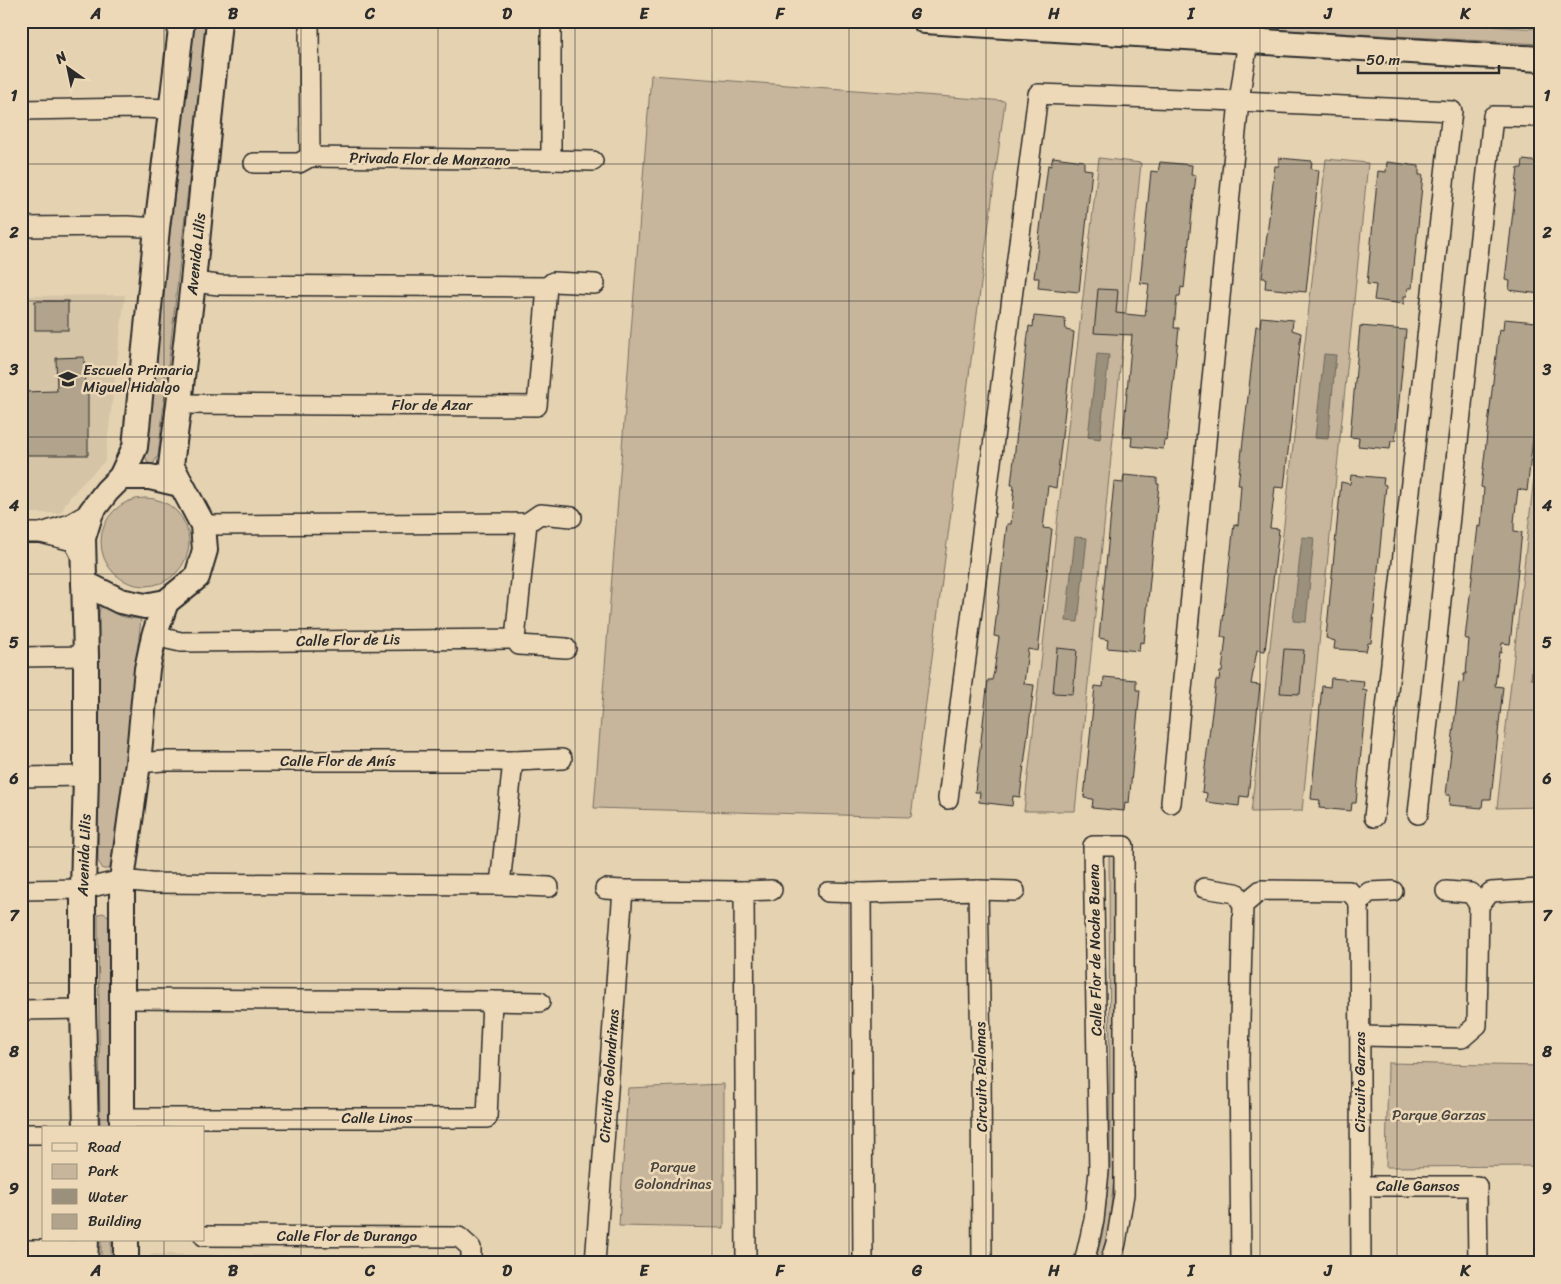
<svg xmlns="http://www.w3.org/2000/svg" width="1561" height="1284" font-family="Sriracha,sans-serif">
	<style>
		.built { fill: #d5c4a6 }
		.green { fill: #c7b69c; stroke: #797064 }
		.water { fill: #9b907c; stroke: #6e685c }
		.building { fill: #b1a38c; stroke: #2b2b2b }
		.lines { fill: none; stroke-linecap: round; stroke-linejoin: round }
		.minor-casing { stroke: #2b2b2b; stroke-width: 22 }
		.major-casing { stroke: #2b2b2b; stroke-width: 28 }
		.minor { stroke: #edd9b7; stroke-width: 19 }
		.major { stroke: #edd9b7; stroke-width: 24 }
		.grid { fill: none; stroke: #2b2b2b; stroke-width: 1; stroke-opacity: 0.55 }
		.labels { text-anchor: middle; dominant-baseline: central; stroke-width: 5; stroke-linejoin: round; paint-order: stroke }
		.street-label { font-size: 15px; fill: #2b2b2b; stroke: #edd9b7 }
		.poi-label { font-size: 15px; fill: #2b2b2b; stroke: #edd9b7; text-anchor: start }
		.park-label { font-size: 15px; fill: #4a4742; stroke: #edd9b7 }
		.neatline { fill: none; stroke: #2b2b2b; stroke-width: 2 }
		.grid-label { font-size: 16px; text-anchor: middle; font-weight: bold; fill: #2b2b2b }
	</style>
	<rect width="100%" height="100%" fill="#e5d2b1"/>
	<filter id="ink" filterUnits="userSpaceOnUse"><feTurbulence type="fractalNoise" baseFrequency=".02" numOctaves="2"/><feDisplacementMap in="SourceGraphic" scale="10" xChannelSelector="R" yChannelSelector="G"/><feConvolveMatrix kernelMatrix="1 2 1 2 8 2 1 2 1" color-interpolation-filters="sRGB"/></filter>
	<g filter="url(#ink)">
		<g class="built">
			<polygon points="125,295 105,461 77,489 67,501 61,513 21,513 21,296"/>
			<polygon points="150,1254 454,1257 453,1263 150,1263"/>
		</g>
		<g class="green">
			<polygon points="195,21 207,21 158,456 153,464 148,463 144,453"/>
			<polygon points="1264,21 1398,21 1540,29 1540,44 1266,29 1263,27"/>
			<polygon points="651,75 1005,101 911,817 594,808"/>
			<polygon points="1099,158 1141,163 1075,811 1024,811"/>
			<polygon points="1326,159 1368,163 1302,811 1251,812"/>
			<polygon points="1540,423 1540,807 1497,808"/>
			<circle cx="145" cy="542" r="44"/>
			<path d="M101,603C115,616 123,618 141,619L114,865L109,869H103L98,861L99,614Z"/>
			<polygon points="1109,849 1114,850 1115,1169 1108,1233 1099,1263 1095,1263 1103,1232 1110,1168"/>
			<polygon points="103,913 110,917 110,1128 100,1128 98,914"/>
			<polygon points="1388,1063 1540,1066 1540,1166 1386,1167"/>
			<polygon points="724,1084 724,1228 619,1226 628,1088"/>
			<rect x="101" y="1240" width="10" height="23"/>
		</g>
		<g class="water">
			<polygon points="1097,354 1109,355 1100,439 1088,437"/>
			<polygon points="1324,354 1336,355 1328,439 1315,438"/>
			<polygon points="1075,537 1087,538 1078,622 1066,621"/>
			<polygon points="1302,537 1314,538 1306,622 1293,621"/>
			<polygon points="1537,624 1540,624 1540,680 1531,679"/>
		</g>
		<g class="building">
			<polygon points="1053,157 1084,161 1084,169 1092,170 1079,292 1038,288 1039,278 1034,278 1048,165 1051,166"/>
			<polygon points="1279,158 1312,161 1311,169 1319,170 1306,292 1265,288 1266,278 1262,278 1275,166 1279,166"/>
			<polygon points="1523,160 1540,162 1540,294 1509,290 1510,281 1505,280 1518,168 1522,168"/>
			<polygon points="1160,162 1192,165 1191,175 1196,175 1184,288 1181,287 1180,296 1177,296 1174,328 1179,328 1167,441 1164,440 1163,449 1131,446 1132,437 1123,437 1132,335 1094,333 1098,289 1118,290 1116,313 1145,316 1149,284 1140,283 1151,171 1158,172"/>
			<polygon points="1387,162 1419,166 1419,175 1423,175 1412,288 1408,288 1407,296 1404,296 1404,304 1374,300 1376,285 1367,284 1378,171 1386,172"/>
			<rect x="35" y="301" width="33" height="29"/>
			<polygon points="1034,316 1065,319 1066,330 1074,332 1056,488 1048,486 1043,528 1052,529 1038,651 1028,649 1024,684 1034,685 1020,797 1013,796 1012,806 979,802 980,792 975,792 988,680 992,680 994,672 999,637 994,636 1007,524 1011,524 1014,496 1013,496 1014,485 1011,485 1029,326 1033,327"/>
			<polygon points="1261,317 1293,320 1292,330 1301,333 1284,488 1275,487 1271,520 1270,528 1279,529 1265,651 1257,650 1251,684 1260,685 1248,797 1240,796 1239,806 1206,802 1207,793 1202,792 1216,680 1219,680 1220,672 1222,672 1226,637 1221,637 1234,524 1238,525 1241,485 1238,485 1256,326 1260,327"/>
			<polygon points="1504,319 1536,322 1536,332 1540,334 1540,377 1527,491 1518,489 1514,522 1514,531 1522,532 1510,644 1502,643 1501,653 1499,652 1495,686 1503,687 1491,799 1483,799 1482,808 1449,805 1450,795 1446,795 1459,682 1463,683 1464,674 1466,674 1469,639 1465,639 1478,526 1481,527 1484,488 1481,487 1499,329 1503,330"/>
			<polygon points="1360,326 1406,330 1395,441 1391,441 1390,449 1358,446 1359,438 1350,437"/>
			<polygon points="84,357 85,391 88,391 88,455 21,455 21,392 57,391 56,358"/>
			<polygon points="1124,475 1157,478 1157,484 1159,484 1144,643 1140,642 1139,651 1107,648 1108,640 1099,638 1114,482 1123,483"/>
			<polygon points="1351,475 1384,478 1383,484 1386,485 1371,643 1368,643 1366,651 1334,649 1335,641 1326,638 1341,482 1350,484"/>
			<polygon points="1057,648 1077,650 1073,694 1053,693"/>
			<polygon points="1284,649 1304,650 1300,694 1280,693"/>
			<polygon points="1104,677 1136,680 1136,690 1140,690 1129,803 1125,802 1124,811 1092,808 1093,799 1084,798 1095,686 1103,687"/>
			<polygon points="1331,678 1364,681 1363,690 1367,691 1356,803 1352,803 1351,811 1319,808 1320,800 1311,799 1322,686 1330,687"/>
		</g>
		<g class="lines">
			<g class="minor-casing">
				<g id="minor">
					<polyline points="309,21 310,157 551,160 551,21"/>
					<polyline points="1244,40 1246,54 1239,101 1452,111 1374,817"/>
					<polyline points="21,110 137,108 172,109"/>
					<polyline points="551,160 593,161"/>
					<polyline points="254,163 299,163 310,157"/>
					<polyline points="21,227 127,226 157,228"/>
					<polyline points="547,287 553,282 595,284"/>
					<polyline points="179,404 537,406 547,287 219,285 193,282"/>
					<polyline points="527,523 540,514 572,517"/>
					<polyline points="21,533 41,533 73,541 83,559"/>
					<polyline points="41,533 70,524 91,512"/>
					<polyline points="154,636 181,642 515,639 527,523 203,525"/>
					<polyline points="515,639 519,645 566,648"/>
					<polyline points="21,657 86,656"/>
					<polyline points="513,761 562,759"/>
					<polyline points="21,777 86,776"/>
					<polyline points="948,799 1038,94 1239,101 1171,803"/>
					<polyline points="1418,814 1493,116 1540,117"/>
					<polyline points="500,885 549,887"/>
					<polyline points="1204,888 1236,893 1243,905"/>
					<polyline points="605,889 623,890"/>
					<polyline points="21,890 83,889 122,880 151,883 500,885 513,761 163,761 138,763"/>
					<polyline points="978,890 1015,891"/>
					<polyline points="744,891 772,890"/>
					<polyline points="1446,891 1471,893 1479,905"/>
					<polyline points="828,892 861,893"/>
					<polyline points="1359,902 1369,892 1393,891"/>
					<polyline points="492,1001 540,1002"/>
					<polyline points="21,1010 83,1009"/>
					<polyline points="1361,1036 1462,1038 1477,1025 1479,905 1491,892 1540,889"/>
					<polyline points="121,1118 487,1118 492,1001 122,999"/>
					<polyline points="21,1134 44,1134"/>
					<polyline points="1360,1186 1477,1186 1478,1263"/>
					<polyline points="204,1236 459,1237 471,1248 471,1263"/>
					<polyline points="21,1250 86,1250"/>
					<polyline points="595,1263 623,890 744,891 746,1263"/>
					<polyline points="863,1263 861,893 978,890 981,1058 982,1263"/>
					<polyline points="1084,1263 1094,1220 1099,1171 1093,846 1124,846 1124,1194 1116,1243 1110,1263"/>
					<polyline points="1241,1263 1239,1059 1243,905 1261,890 1349,891 1359,902 1361,1263"/>
				</g>
			</g>
			<g class="major-casing">
				<g id="major">
					<polyline points="925,21 1540,59"/>
					<polyline points="121,477 150,477 180,484"/>
					<polyline points="84,583 120,601 145,606 166,602 197,577 205,550 203,525 171,465 179,404 193,282 219,21"/>
					<polyline points="86,1128 83,1009 83,889 86,776 86,656 83,538 91,512 107,491 121,477 135,447 157,228 182,21"/>
					<polyline points="122,1128 122,880 138,763 147,669 154,636 166,602"/>
					<polyline points="126,1240 126,1263"/>
					<polyline points="85,1263 86,1240"/>
				</g>
			</g>
			<use href="#minor" class="minor"/>
			<use href="#major" class="major"/>
		</g>
	</g>
	<path class="grid" d="M164,21V1128M301,21V1263M438,21V1263M575,21V1263M712,21V1263M849,21V1263M986,21V1263M1123,21V1263M1260,21V1263M1397,21V1263M21,164H1540M21,301H1540M21,437H1540M21,574H1540M21,710H1540M21,847H1540M21,983H1540M21,1120H1540M164,1240V1263"/>
	<defs>
		<g id="school-bare" transform="scale(1.5)"><path d="M0-5L7-2L0 1L-7-2ZM-4 1L0 2.5L4 1V4Q0 6-4 4Z" fill="#2b2b2b" stroke="#edd9b7" stroke-width="2.5" paint-order="stroke"/></g>
	</defs>
	<g fill-rule="evenodd">
		<use href="#school-bare" x="68" y="379"/>
	</g>
	<g class="labels">
		<g class="street-label">
			<text transform="translate(430 159) rotate(1)">Privada Flor de Manzano</text>
			<text transform="translate(196 254) rotate(-84)">Avenida Lilis</text>
			<text x="432" y="405">Flor de Azar</text>
			<text transform="translate(348 640) rotate(-1)">Calle Flor de Lis</text>
			<text x="338" y="761">Calle Flor de Anís</text>
			<text transform="translate(84 855) rotate(-88)">Avenida Lilis</text>
			<text transform="translate(1095 950) rotate(-91)">Calle Flor de Noche Buena</text>
			<text transform="translate(609 1076) rotate(-86)">Circuito Golondrinas</text>
			<text transform="translate(981 1077) rotate(-91)">Circuito Palomas</text>
			<text transform="translate(1360 1082) rotate(-90)">Circuito Garzas</text>
			<text x="377" y="1118">Calle Linos</text>
			<text x="1418" y="1186">Calle Gansos</text>
			<text x="347" y="1236">Calle Flor de Durango</text>
		</g>
		<g class="poi-label">
			<text x="83" y="370">Escuela Primaria<tspan x="83" dy="17">Miguel Hidalgo</tspan></text>
		</g>
		<g class="park-label">
			<text x="1439" y="1115">Parque Garzas</text>
			<text x="673" y="1167">Parque<tspan x="673" dy="17">Golondrinas</tspan></text>
		</g>
	</g>
	<rect width="1561" height="1284" fill="none" stroke="#edd9b7" stroke-width="55"/>
	<rect x="42" y="1126" width="162" height="115" fill="#edd9b7" stroke="#9f937f"/>
	<rect x="52" y="1143" width="25" height="8" fill="#edd9b7" stroke="#9f937f"/>
	<text x="88" y="1152" font-size="15" fill="#2b2b2b">Road</text>
	<rect x="52" y="1164" width="25" height="15" fill="#c7b69c" stroke="#9f937f"/>
	<text x="88" y="1176" font-size="15" fill="#2b2b2b">Park</text>
	<rect x="52" y="1189" width="25" height="15" fill="#9b907c" stroke="#9f937f"/>
	<text x="88" y="1202" font-size="15" fill="#2b2b2b">Water</text>
	<rect x="52" y="1214" width="25" height="15" fill="#b1a38c" stroke="#9f937f"/>
	<text x="88" y="1226" font-size="15" fill="#2b2b2b">Building</text>
	<g transform="translate(68 68) rotate(327)" stroke="#edd9b7" stroke-width="4" paint-order="stroke">
	<path d="M0-4L9 19L0 12L-9 19Z" fill="#2b2b2b"/>
	<text y="-8" font-size="14" font-weight="bold" text-anchor="middle" fill="#2b2b2b">N</text>
	</g>
	<path d="M1358 65v8h141v-8" fill="none" stroke="#2b2b2b" stroke-width="2.5"/>
	<text x="1366" y="65" font-size="15" fill="#2b2b2b" stroke="#edd9b7" stroke-width="4" paint-order="stroke">50 m</text>
	<rect x="28" y="28" width="1506" height="1228" class="neatline"/>
	<g class="grid-label">
		<text x="96" y="19">A</text>
		<text x="233" y="19">B</text>
		<text x="370" y="19">C</text>
		<text x="507" y="19">D</text>
		<text x="644" y="19">E</text>
		<text x="780" y="19">F</text>
		<text x="917" y="19">G</text>
		<text x="1054" y="19">H</text>
		<text x="1191" y="19">I</text>
		<text x="1328" y="19">J</text>
		<text x="1465" y="19">K</text>
		<text x="14" y="101">1</text>
		<text x="1547" y="101">1</text>
		<text x="14" y="238">2</text>
		<text x="1547" y="238">2</text>
		<text x="14" y="375">3</text>
		<text x="1547" y="375">3</text>
		<text x="14" y="511">4</text>
		<text x="1547" y="511">4</text>
		<text x="14" y="648">5</text>
		<text x="1547" y="648">5</text>
		<text x="14" y="784">6</text>
		<text x="1547" y="784">6</text>
		<text x="14" y="921">7</text>
		<text x="1547" y="921">7</text>
		<text x="14" y="1057">8</text>
		<text x="1547" y="1057">8</text>
		<text x="14" y="1194">9</text>
		<text x="1547" y="1194">9</text>
		<text x="96" y="1276">A</text>
		<text x="233" y="1276">B</text>
		<text x="370" y="1276">C</text>
		<text x="507" y="1276">D</text>
		<text x="644" y="1276">E</text>
		<text x="780" y="1276">F</text>
		<text x="917" y="1276">G</text>
		<text x="1054" y="1276">H</text>
		<text x="1191" y="1276">I</text>
		<text x="1328" y="1276">J</text>
		<text x="1465" y="1276">K</text>
	</g>
</svg>
